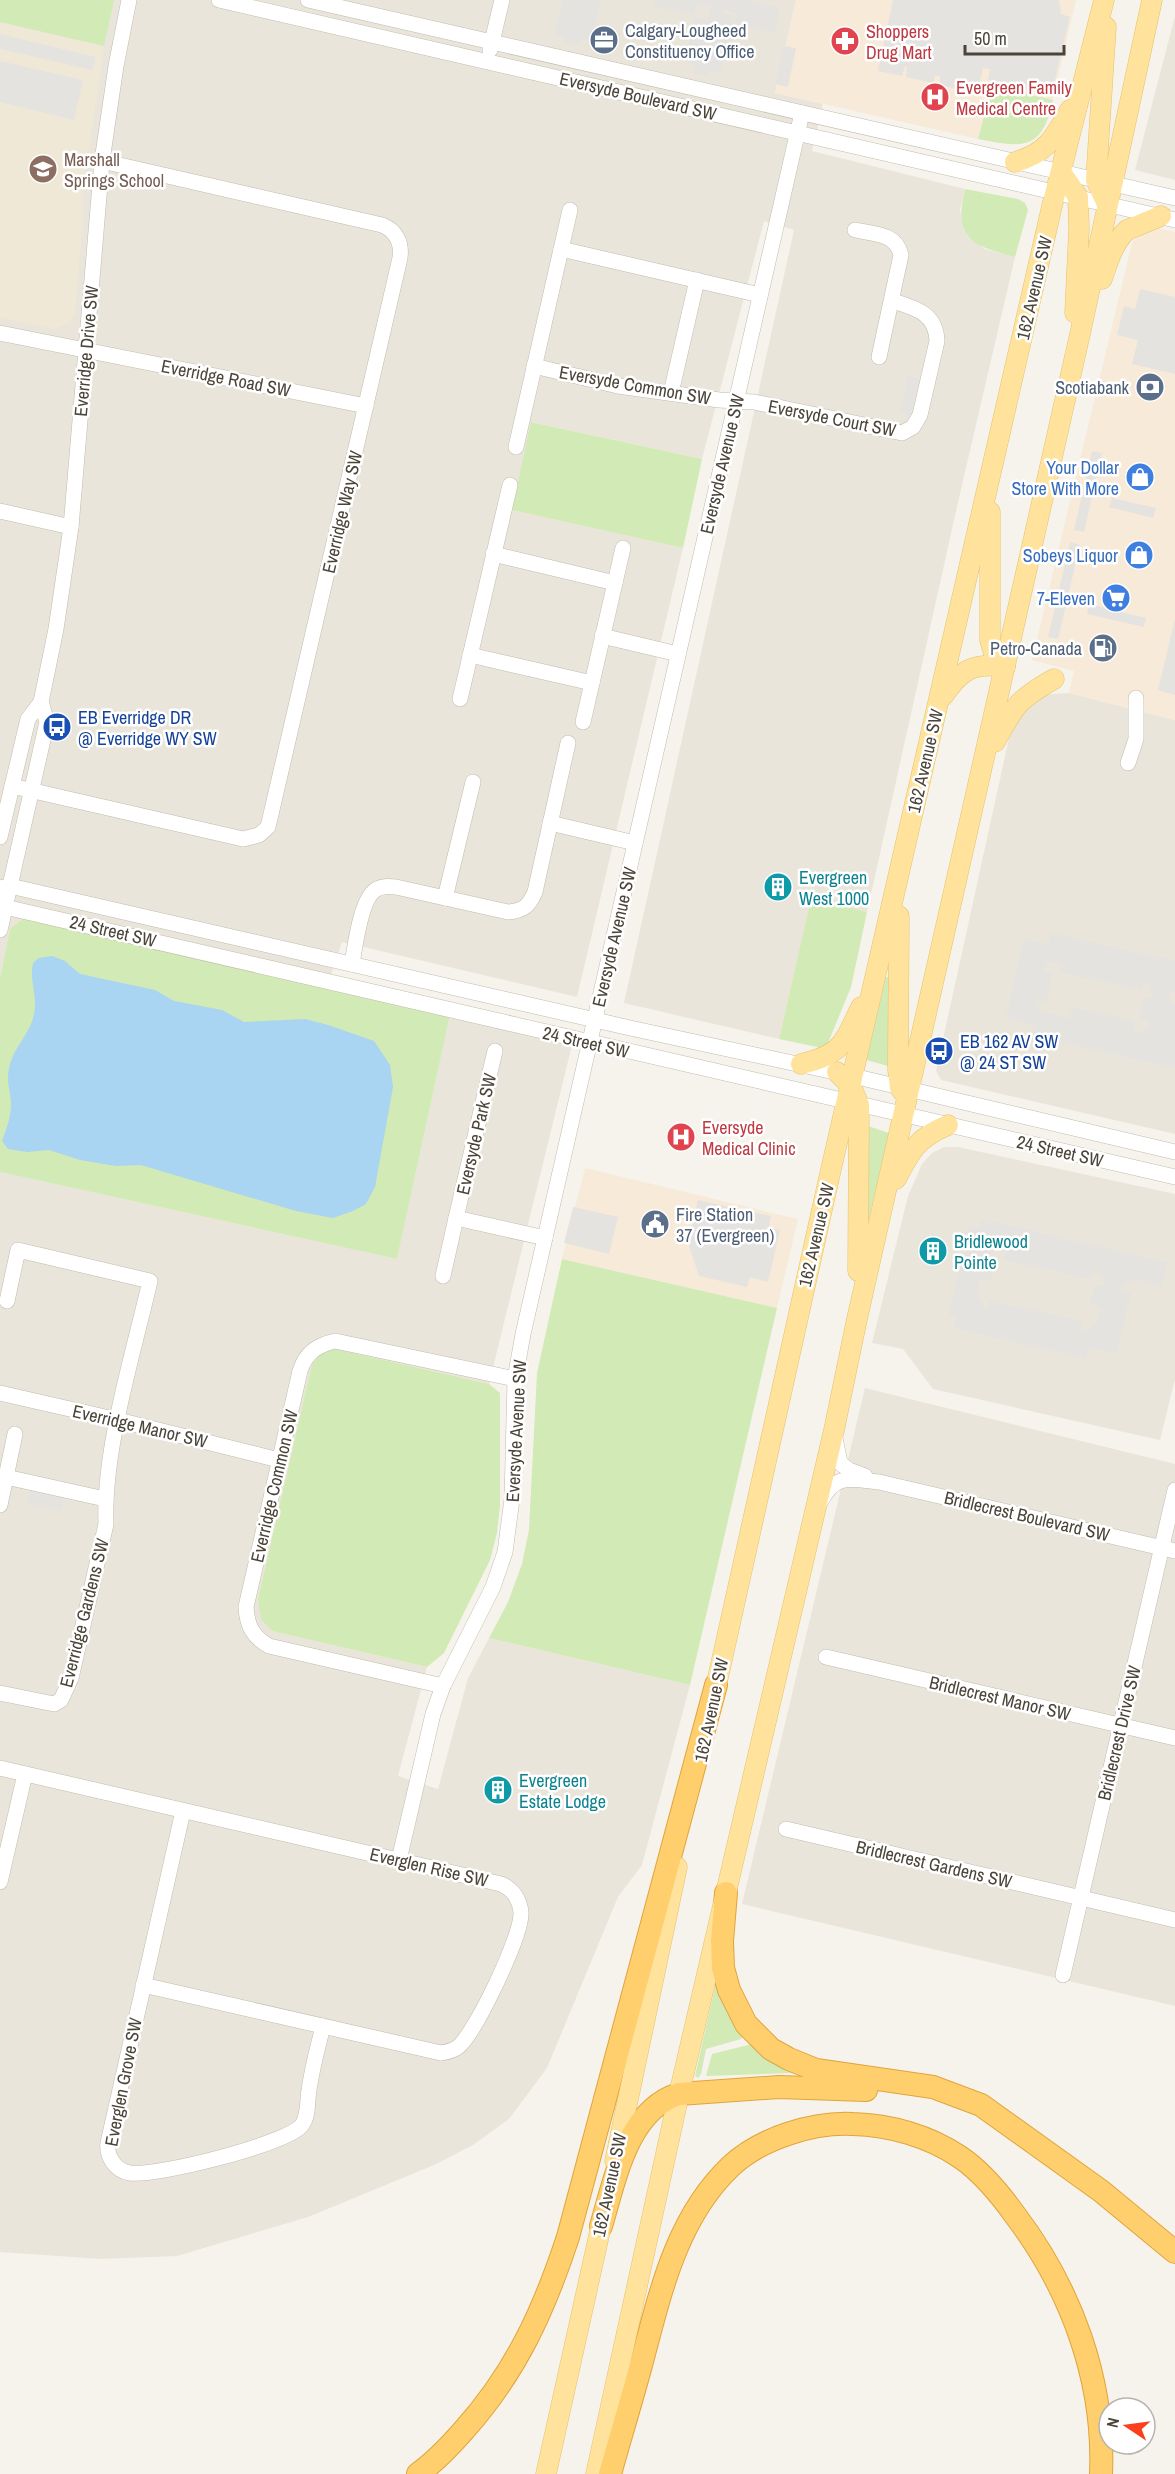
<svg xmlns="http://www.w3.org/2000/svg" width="1175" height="2474" font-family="'Archivo Narrow',sans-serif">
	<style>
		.residential { fill: #eae5da }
		.commercial { fill: #f7ead8 }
		.education { fill: #efe8d6 }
		.green { fill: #d2eab5 }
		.parking { fill: #e5e3e0; fill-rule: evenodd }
		.water { fill: #a9d4f2 }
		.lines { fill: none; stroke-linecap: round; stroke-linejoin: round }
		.minor-casing { stroke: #c2bbae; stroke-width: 16 }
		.major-casing { stroke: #e6c16a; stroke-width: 21 }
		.highway-casing { stroke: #e0a43c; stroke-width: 24 }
		.minor { stroke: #fff; stroke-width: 15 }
		.major { stroke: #ffe39c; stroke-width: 20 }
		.highway { stroke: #ffcf6e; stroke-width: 22 }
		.labels { text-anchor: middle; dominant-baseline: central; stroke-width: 5; stroke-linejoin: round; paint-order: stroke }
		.service-label { font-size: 18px; fill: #4e5e75; stroke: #fff; text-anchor: start }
		.health-label { font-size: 18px; fill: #be3a42; stroke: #fff; text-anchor: start }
		.street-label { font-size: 18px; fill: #4b4439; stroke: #fff }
		.education-label { font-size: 18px; fill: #785e54; stroke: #fff; text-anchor: start }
		.shop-label { font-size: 18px; fill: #366cbe; stroke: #fff; text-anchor: end }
		.transit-label { font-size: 18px; fill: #164399; stroke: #fff; text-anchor: start }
		.culture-label { font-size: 18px; fill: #0d838f; stroke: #fff; text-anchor: start }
	</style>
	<rect width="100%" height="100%" fill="#f6f3ec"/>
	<g class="residential">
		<polygon points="0,0 796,0 775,93 823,104 812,151 965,189 960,210 964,230 968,237 985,249 1015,257 956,511 867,912 811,898 779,1039 624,1003 794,230 764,221 702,459 532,422 512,510 683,548 577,997 342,942 327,987 10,929 0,978"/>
		<polygon points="1175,16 1175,180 1135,170"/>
		<polygon points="1069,693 1175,720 1175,1134 941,1080 936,1071 1011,729 1037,695"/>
		<polygon points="450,1015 572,1045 489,1384 327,1347 312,1364 258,1599 272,1631 427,1667 398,1776 438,1789 468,1678 489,1638 690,1685 642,1865 618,1897 547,2068 509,2119 473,2145 434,2165 308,2217 177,2256 101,2259 0,2252 0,1172 397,1259"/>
		<polygon points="944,1147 958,1147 1175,1194 1175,1379 1160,1440 933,1389 903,1349 872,1343 908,1196 922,1164 932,1153"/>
		<polygon points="865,1388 1175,1464 1175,2006 742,1904"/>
	</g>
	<g class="commercial">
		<polygon points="796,0 1076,0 1053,100 992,86 978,139 775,93"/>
		<polygon points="1157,228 1175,232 1175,720 1069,693 1074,671 1032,660 1132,243 1140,234"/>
		<polygon points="585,1168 798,1219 777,1308 562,1259"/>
	</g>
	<polygon class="education" points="0,22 104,46 82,197 82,228 75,312 71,321 63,326 53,329 0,317"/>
	<g class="green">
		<polygon points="0,0 114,0 104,46 0,22"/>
		<path d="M992,86L1053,100C1042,151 1023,148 978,139Z"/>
		<path d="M965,189L1018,199L1025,203L1028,210L1015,257C971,245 953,239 965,189Z"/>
		<polygon points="531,422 702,459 683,548 512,510"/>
		<polygon points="811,898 867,912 851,987 828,1043 822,1048 779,1039"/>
		<polygon points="32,918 450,1015 397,1259 0,1172 0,978 10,929 23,919"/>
		<polygon points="886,977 891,977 891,1065 888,1066 866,1060"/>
		<polygon points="868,1126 889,1133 868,1222"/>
		<polygon points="562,1259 777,1308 690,1685 489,1638 508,1602 522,1564 529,1530 537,1373"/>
		<polygon points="327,1347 489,1384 500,1393 500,1506 497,1533 490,1560 444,1653 427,1667 272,1631 261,1619 258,1599 312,1364"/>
		<polygon points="717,1978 744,2035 741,2039 706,2049 701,2074 698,2078 695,2076"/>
		<polygon points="752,2044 792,2073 706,2076 712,2054"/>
	</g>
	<g class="parking">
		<polygon points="563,0 601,1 592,41 581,40 580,46 565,43 565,38 554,35"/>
		<polygon points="655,0 744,0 780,8 774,33 735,24 737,13 724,10 723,13 733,15 720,74 710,71 708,76 693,73 695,65 685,62 695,17 707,20 710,7 697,4 694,15 654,6"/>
		<polygon points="893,0 1059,0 1061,14 1070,17 1054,84 1046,81 1043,93 988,80 990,69 983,68 977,93 939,85 940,77 935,76 933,83 906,77 907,67 905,67 902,76 878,71"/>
		<polygon points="0,34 96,57 92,70 0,49"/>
		<polygon points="784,46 796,48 788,87 775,84"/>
		<polygon points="0,61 83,80 74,120 0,102"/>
		<polygon points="1140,289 1175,297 1175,374 1132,364 1138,340 1117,335 1124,306 1135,309"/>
		<polygon points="908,376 919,379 911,415 900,413"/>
		<polygon points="1092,451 1102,453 1084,532 1074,530"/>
		<polygon points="1112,498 1156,508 1153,518 1109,507"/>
		<polygon points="1070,542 1080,545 1058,639 1048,637"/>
		<polygon points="1089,604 1146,618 1144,627 1087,614"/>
		<polygon points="1175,619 1175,695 1158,690"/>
		<path d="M1051,933L1175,961V993L1171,992L1170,1000L1175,1004V1068L1034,1036L1036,1026L1006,1017L1024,939L1048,944ZM1055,962H1061L1060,972L1142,991L1144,982L1148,983L1154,999L1144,997L1139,1019L1149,1021L1146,1028L1142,1032H1133L1135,1021L1073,1007L1069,1018L1042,1011L1034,1000L1046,1002L1052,973L1042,971L1049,963Z"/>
		<polygon points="698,1200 771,1216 769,1228 780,1230 768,1282 750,1277 747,1287 699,1276 688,1243"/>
		<polygon points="573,1207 618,1217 609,1254 564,1243"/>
		<path d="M982,1219L1168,1263L1161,1287L1139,1280L1123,1283L1120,1289L1131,1292L1117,1354L1089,1348L1086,1359L954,1328L957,1317L949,1315L969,1227L979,1229ZM999,1249L1007,1250L1004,1260L1090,1279L1093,1270L1101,1275L1105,1282L1103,1286L1095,1285L1090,1304L1101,1307L1096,1323L1090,1329L1081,1330L1082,1321L989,1301L987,1309L984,1308L977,1295L980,1280L990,1281L995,1262L985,1259L990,1253Z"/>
		<polygon points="31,1490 64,1498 60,1511 27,1503"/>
	</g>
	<path class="water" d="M52,956L65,961L80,974L155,990L174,1001L222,1010L244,1022L305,1019L328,1025L374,1041L390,1065L393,1087L375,1187L366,1204L353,1211L333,1218L296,1211L141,1165L116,1166L80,1160L49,1150L27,1152L8,1149L2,1141C6,1130 11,1117 11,1105C11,1089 5,1083 10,1064C15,1046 31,1032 34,1014C38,997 29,981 33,963L39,958Z"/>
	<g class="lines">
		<g class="minor-casing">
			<g id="minor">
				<polyline points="219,0 1175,220"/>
				<polyline points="308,0 1175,198"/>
				<polyline points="490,50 502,0"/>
				<path d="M855,230C874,234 896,233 901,255L879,357"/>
				<polyline points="561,249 760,295"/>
				<polyline points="0,333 366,406"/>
				<path d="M534,366L618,386L719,400L754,402L902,433L913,427L920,415L937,341C936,313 915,308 893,301"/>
				<polyline points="671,393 697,280"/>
				<polyline points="516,447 570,210"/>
				<polyline points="0,511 71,527"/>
				<polyline points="493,554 615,583"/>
				<polyline points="602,636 678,654"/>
				<polyline points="470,655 592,683"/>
				<polyline points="460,699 510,485"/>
				<polyline points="583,722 623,548"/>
				<polyline points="1128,763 1136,739 1136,698"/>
				<path d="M12,786L243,839L259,835L268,827L400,258C402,243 397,231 382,225L102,161"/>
				<polyline points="550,823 635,843"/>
				<polyline points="0,837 28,719 41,702 56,629 71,527 102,161 116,66 129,0"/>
				<polyline points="0,888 10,886 630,1028 853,1076 1175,1152"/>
				<polyline points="445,898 473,782"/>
				<polyline points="0,902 5,907 1175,1177"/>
				<polyline points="0,930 47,722 41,702"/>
				<path d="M352,964C355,947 361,896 377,889C382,886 389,886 396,887L508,912C523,911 529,906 535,892L568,743"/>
				<polyline points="495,1051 456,1218 545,1238"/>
				<polyline points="443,1276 456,1218"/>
				<polyline points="0,1393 118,1420 279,1460"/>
				<polyline points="835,1438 840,1463 849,1470 865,1476"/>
				<polyline points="6,1477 15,1434"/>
				<path d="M820,1503C835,1473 849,1479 879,1482L1175,1551"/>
				<polyline points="0,1505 6,1477 105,1499"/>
				<polyline points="826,1657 1175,1738"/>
				<path d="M443,1686L269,1646C253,1637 247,1626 246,1607L300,1371C306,1352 318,1345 335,1341L515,1379"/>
				<path d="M0,1693L54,1704L61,1700L71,1678L106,1524C103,1450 133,1355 150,1281L18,1250L7,1301"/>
				<path d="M0,1768L501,1884C513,1889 520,1900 521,1913C522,1935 476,2032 458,2047C453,2051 447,2052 441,2053L143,1985"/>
				<path d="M183,1811L108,2143C106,2157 116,2171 130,2173C155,2177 287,2144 302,2125C309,2115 307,2101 309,2090C312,2068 318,2047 323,2026"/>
				<polyline points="786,1829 1175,1920"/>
				<polyline points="399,1860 433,1714 443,1686 493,1587 505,1552 512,1499 515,1379 523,1334 802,113"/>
				<polyline points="0,1882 25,1774"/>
				<polyline points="1063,1975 1175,1490"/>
			</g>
		</g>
		<g class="major-casing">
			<g id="major">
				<polyline points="1106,27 1096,180 1107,204"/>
				<path d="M1015,162C1047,153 1054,138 1070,110"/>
				<polyline points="1061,172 1078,197 1079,229 1075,313"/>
				<path d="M1102,279C1108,262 1113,243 1127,230L1161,216"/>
				<polyline points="990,512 990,640 995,657 1005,667"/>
				<path d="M943,696C961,670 973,662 1005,667"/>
				<path d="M995,742C1015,705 1017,700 1054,679"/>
				<polyline points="899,916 898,1070 900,1088 905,1094"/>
				<path d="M801,1064C843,1054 843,1044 861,1007"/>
				<polyline points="837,1072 851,1086 859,1105 858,1271"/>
				<path d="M896,1179C911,1150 917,1138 948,1125"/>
				<polyline points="713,1700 829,1178 1052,206 1104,0"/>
				<polyline points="615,2161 677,1867"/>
				<polyline points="546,2474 604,2213"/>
				<polyline points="596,2474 679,2094 834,1430 857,1319 1080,334 1152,0"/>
			</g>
		</g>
		<g class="highway-casing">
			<g id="highway">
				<polyline points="726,1893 722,1941 723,1968 729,1990 746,2024 771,2049 789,2059 816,2070 933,2087 981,2105 1101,2191 1175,2252"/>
				<path d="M601,2226C615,2180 627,2110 679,2094L779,2087L866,2090"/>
				<path d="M418,2474C436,2461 450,2446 464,2430C516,2372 544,2310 568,2237L716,1685"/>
				<path d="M610,2474C620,2438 631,2402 641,2365C660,2294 676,2218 731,2166C761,2138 813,2122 853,2124C890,2125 929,2136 960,2157C982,2172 1000,2194 1015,2215C1071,2289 1105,2380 1101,2474"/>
			</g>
		</g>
		<use href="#minor" class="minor"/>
		<use href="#major" class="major"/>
		<use href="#highway" class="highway"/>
	</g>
	<defs>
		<g id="office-disc" transform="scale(1.5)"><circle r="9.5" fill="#5c6f8a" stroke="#fff"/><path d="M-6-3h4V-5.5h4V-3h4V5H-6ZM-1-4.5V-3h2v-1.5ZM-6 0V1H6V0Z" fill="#fff"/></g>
		<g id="pharmacy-disc" transform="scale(1.5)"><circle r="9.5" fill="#e0444e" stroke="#fff"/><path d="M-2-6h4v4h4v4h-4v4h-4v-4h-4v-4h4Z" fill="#fff"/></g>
		<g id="hospital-disc" transform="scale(1.5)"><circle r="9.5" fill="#e0444e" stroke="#fff"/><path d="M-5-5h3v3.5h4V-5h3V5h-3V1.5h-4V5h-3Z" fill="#fff"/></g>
		<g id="school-disc" transform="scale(1.5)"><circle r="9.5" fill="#8d6e63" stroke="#fff"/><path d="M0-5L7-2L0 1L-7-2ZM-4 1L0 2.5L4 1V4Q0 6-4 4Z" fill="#fff"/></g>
		<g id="bank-disc" transform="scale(1.5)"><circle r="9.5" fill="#5c6f8a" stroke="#fff"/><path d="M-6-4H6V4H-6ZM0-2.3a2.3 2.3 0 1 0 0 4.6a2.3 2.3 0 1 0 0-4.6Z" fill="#fff"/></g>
		<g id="shop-disc" transform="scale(1.5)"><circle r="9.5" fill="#3f7fe0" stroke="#fff"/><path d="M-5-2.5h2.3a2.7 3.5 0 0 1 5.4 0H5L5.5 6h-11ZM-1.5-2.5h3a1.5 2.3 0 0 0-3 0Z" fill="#fff"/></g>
		<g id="supermarket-disc" transform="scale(1.5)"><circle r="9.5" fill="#3f7fe0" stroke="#fff"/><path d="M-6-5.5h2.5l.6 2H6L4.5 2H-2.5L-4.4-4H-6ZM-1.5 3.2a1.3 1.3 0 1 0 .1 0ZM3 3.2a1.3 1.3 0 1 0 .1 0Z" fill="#fff"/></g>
		<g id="fuel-disc" transform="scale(1.5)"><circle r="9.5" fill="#5c6f8a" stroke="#fff"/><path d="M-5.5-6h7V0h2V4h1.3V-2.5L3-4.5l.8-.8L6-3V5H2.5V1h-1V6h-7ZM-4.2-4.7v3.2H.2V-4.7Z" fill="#fff"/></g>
		<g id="bus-disc" transform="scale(1.5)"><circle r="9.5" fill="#1a4fb4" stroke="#fff"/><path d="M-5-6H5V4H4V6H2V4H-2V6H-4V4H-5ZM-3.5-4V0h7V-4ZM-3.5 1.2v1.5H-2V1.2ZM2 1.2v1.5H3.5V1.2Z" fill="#fff"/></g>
		<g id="building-disc" transform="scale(1.5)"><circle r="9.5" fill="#0f9aa8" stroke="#fff"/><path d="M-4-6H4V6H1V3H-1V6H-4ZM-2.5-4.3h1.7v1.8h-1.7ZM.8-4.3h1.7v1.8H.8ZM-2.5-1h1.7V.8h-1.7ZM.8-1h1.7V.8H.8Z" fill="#fff"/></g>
		<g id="civic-disc" transform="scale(1.5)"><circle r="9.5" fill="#5c6f8a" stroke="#fff"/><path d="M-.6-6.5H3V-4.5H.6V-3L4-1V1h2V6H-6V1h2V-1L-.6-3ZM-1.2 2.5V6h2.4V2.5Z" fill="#fff"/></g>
	</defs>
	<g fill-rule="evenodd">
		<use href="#office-disc" x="604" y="40"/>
		<use href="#pharmacy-disc" x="845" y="41"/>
		<use href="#hospital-disc" x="935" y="97"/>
		<use href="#school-disc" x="43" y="169"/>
		<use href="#bank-disc" x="1150" y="387"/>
		<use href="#shop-disc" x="1140" y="477"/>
		<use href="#shop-disc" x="1139" y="555"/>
		<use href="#supermarket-disc" x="1116" y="598"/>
		<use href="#fuel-disc" x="1103" y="648"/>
		<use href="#bus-disc" x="57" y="727"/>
		<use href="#building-disc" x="778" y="887"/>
		<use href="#bus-disc" x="939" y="1051"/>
		<use href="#hospital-disc" x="681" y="1137"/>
		<use href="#civic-disc" x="655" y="1224"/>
		<use href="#building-disc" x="933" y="1251"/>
		<use href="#building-disc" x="498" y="1790"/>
	</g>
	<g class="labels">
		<g class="service-label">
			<text x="625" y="30">Calgary-Lougheed<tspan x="625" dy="21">Constituency Office</tspan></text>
			<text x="1129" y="387" text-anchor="end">Scotiabank</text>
			<text x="1082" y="648" text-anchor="end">Petro-Canada</text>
			<text x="676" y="1214">Fire Station<tspan x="676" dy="21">37 (Evergreen)</tspan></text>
		</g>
		<g class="health-label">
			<text x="866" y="31">Shoppers<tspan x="866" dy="21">Drug Mart</tspan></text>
			<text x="956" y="87">Evergreen Family<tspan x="956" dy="21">Medical Centre</tspan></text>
			<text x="702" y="1127">Eversyde<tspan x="702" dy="21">Medical Clinic</tspan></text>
		</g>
		<g class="street-label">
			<text transform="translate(638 96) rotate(13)">Eversyde Boulevard SW</text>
			<text transform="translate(1034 288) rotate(-77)">162 Avenue SW</text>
			<text transform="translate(86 351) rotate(-85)">Everridge Drive SW</text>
			<text transform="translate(226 378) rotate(11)">Everridge Road SW</text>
			<text transform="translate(635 385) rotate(10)">Eversyde Common SW</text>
			<text transform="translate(832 418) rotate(11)">Eversyde Court SW</text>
			<text transform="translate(722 464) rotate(-77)">Eversyde Avenue SW</text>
			<text transform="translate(342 512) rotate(-77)">Everridge Way SW</text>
			<text transform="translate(925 761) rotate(-77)">162 Avenue SW</text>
			<text transform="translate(113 931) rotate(13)">24 Street SW</text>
			<text transform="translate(614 937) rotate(-77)">Eversyde Avenue SW</text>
			<text transform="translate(586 1042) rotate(13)">24 Street SW</text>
			<text transform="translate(476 1134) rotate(-77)">Eversyde Park SW</text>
			<text transform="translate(1060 1151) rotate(13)">24 Street SW</text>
			<text transform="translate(816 1235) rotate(-77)">162 Avenue SW</text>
			<text transform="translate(140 1426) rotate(13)">Everridge Manor SW</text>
			<text transform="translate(516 1431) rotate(-87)">Eversyde Avenue SW</text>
			<text transform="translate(274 1486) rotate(-77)">Everridge Common SW</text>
			<text transform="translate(1027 1516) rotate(13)">Bridlecrest Boulevard SW</text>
			<text transform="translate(84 1613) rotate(-76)">Everridge Gardens SW</text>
			<text transform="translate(1000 1698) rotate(13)">Bridlecrest Manor SW</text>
			<text transform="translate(711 1710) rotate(-78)">162 Avenue SW</text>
			<text transform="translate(1119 1733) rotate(-77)">Bridlecrest Drive SW</text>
			<text transform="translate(934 1864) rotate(13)">Bridlecrest Gardens SW</text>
			<text transform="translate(429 1867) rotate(13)">Everglen Rise SW</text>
			<text transform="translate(123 2082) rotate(-79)">Everglen Grove SW</text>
			<text transform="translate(609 2185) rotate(-78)">162 Avenue SW</text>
		</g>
		<g class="education-label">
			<text x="64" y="159">Marshall<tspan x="64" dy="21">Springs School</tspan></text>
		</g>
		<g class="shop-label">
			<text x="1119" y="467">Your Dollar<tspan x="1119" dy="21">Store With More</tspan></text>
			<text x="1118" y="555">Sobeys Liquor</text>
			<text x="1095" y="598">7-Eleven</text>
		</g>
		<g class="transit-label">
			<text x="78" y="717">EB Everridge DR<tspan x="78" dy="21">@ Everridge WY SW</tspan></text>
			<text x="960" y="1041">EB 162 AV SW<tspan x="960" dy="21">@ 24 ST SW</tspan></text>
		</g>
		<g class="culture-label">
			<text x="799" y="877">Evergreen<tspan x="799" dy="21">West 1000</tspan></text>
			<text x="954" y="1241">Bridlewood<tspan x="954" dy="21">Pointe</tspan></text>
			<text x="519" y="1780">Evergreen<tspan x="519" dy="21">Estate Lodge</tspan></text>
		</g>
	</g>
	<g transform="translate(1127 2426) rotate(283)"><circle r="28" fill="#ffffff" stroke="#b7b4b0" stroke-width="1.5"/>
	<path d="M0-4.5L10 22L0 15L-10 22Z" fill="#fc3f1d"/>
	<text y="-9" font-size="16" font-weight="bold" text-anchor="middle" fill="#4b4439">N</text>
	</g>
	<path d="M965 45v9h99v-9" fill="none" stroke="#4b4439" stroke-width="3"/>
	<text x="974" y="45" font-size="18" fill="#4b4439" stroke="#ffffff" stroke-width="4.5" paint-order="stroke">50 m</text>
</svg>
